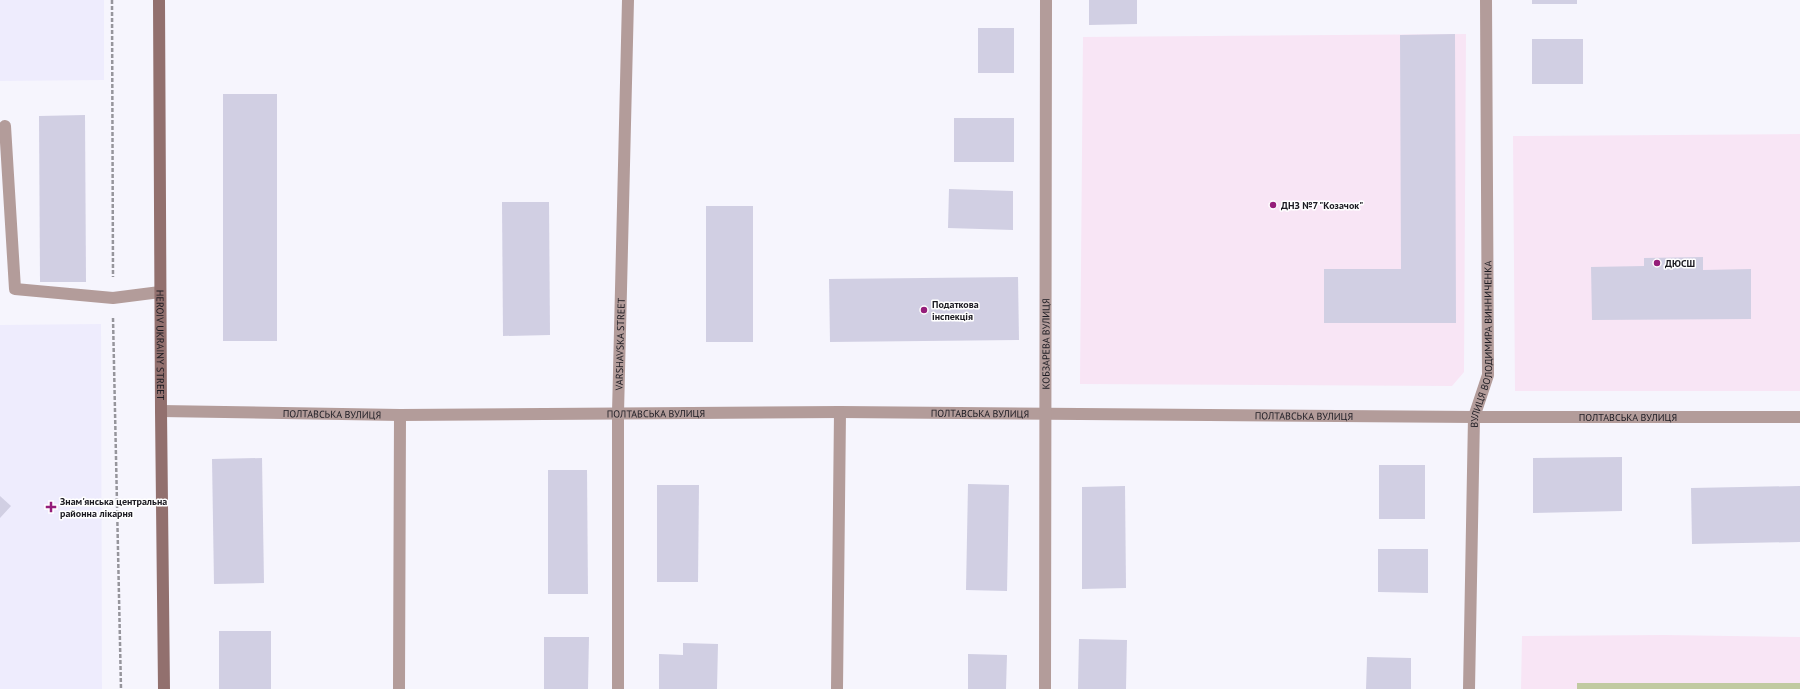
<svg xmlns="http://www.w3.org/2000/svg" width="1800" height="689" font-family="'PT Sans',sans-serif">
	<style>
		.built { fill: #eeecfd }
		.education { fill: #f8e5f5 }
		.green { fill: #c1caa1 }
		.building { fill: #d1cfe3 }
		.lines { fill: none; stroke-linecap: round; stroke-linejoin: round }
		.path { stroke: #96959c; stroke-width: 2.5; stroke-dasharray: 4 2; stroke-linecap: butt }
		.lane { stroke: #b39c9a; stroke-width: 12 }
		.street { stroke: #b39c9a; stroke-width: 12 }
		.secondary { stroke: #92706e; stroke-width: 12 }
		.poi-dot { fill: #951e7a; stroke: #fff; stroke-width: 1.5 }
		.labels { text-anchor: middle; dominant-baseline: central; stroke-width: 3; stroke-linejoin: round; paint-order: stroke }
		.poi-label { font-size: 10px; font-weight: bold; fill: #1c1b22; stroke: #fff; text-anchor: start }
		.street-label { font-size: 10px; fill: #1c1b22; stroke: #fff }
	</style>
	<rect width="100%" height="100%" fill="#f6f5fd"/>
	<g class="built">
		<polygon points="0,0 104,0 104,80 0,81"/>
		<polygon points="101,324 102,689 0,689 0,325"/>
	</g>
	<g class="education">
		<polygon points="1466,34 1464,372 1452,386 1080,384 1083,37"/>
		<polygon points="1800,134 1800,391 1515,391 1513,136"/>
		<polygon points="1664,635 1800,637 1800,689 1521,689 1522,636"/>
	</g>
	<rect class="green" x="1577" y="683" width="223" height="6"/>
	<g class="building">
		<polygon points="1089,0 1137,0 1137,24 1089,25"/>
		<rect x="1532" y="0" width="45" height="4"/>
		<rect x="978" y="28" width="36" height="45"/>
		<polygon points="1455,34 1456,323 1324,323 1324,269 1401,269 1400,35"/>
		<rect x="1532" y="39" width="51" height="45"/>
		<rect x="223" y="94" width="54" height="247"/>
		<polygon points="85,115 86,282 40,282 39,116"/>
		<rect x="954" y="118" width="60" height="44"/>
		<polygon points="949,189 1013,191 1013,230 948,228"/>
		<polygon points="502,202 549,202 550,335 503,336"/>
		<rect x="706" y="206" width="47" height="136"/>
		<polygon points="1703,257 1703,270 1751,269 1751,319 1592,320 1591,267 1644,266 1644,258"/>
		<polygon points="1018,277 1019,340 830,342 829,279"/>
		<polygon points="1622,457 1622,511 1533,513 1533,458"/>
		<polygon points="262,458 264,583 214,584 212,459"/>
		<rect x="1379" y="465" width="46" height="54"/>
		<polygon points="548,470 587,470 588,594 548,594"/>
		<polygon points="968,484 1009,485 1007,591 966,590"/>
		<polygon points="657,485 699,485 698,582 657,582"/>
		<polygon points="1125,486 1126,588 1082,589 1082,487"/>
		<polygon points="1800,486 1800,542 1692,544 1691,488"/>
		<polygon points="0,496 11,506 0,518"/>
		<polygon points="1378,549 1428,549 1428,593 1378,592"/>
		<rect x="219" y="631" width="52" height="58"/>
		<polygon points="544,637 589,637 588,689 544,689"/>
		<polygon points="1079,639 1127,640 1126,689 1078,689"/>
		<polygon points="683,643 718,644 717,689 659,689 659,654 683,655"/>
		<polygon points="968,654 1007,655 1006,689 968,689"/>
		<polygon points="1367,657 1411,658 1411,689 1366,689"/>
	</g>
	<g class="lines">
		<g class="path">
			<polyline points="112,0 113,277"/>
			<polyline points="113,318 121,689"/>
		</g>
		<g class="lane">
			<polyline points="5,126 15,289 113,298 160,292"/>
			<polyline points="399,689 400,415"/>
			<polyline points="837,689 840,412"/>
		</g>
		<g class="street">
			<path id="s1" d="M161,411L400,415L840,412L1474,417H1800"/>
			<path id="s2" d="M618,689V413L628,0"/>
			<path id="s3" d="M1045,689L1046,0"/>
			<path id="s4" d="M1469,689L1474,417L1488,375L1486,0"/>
		</g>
		<path class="secondary" id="s5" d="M159,0L161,411L164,689"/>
	</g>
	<g class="poi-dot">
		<circle cx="1273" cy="205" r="4"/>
		<circle cx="1657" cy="263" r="4"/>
		<circle cx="924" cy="310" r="4"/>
		<path d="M49 501h4v4h4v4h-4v4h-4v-4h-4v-4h4z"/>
	</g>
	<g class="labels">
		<g class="poi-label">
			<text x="1281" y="205">ДНЗ №7 "Козачок"</text>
			<text x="1665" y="263">ДЮСШ</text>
			<text x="932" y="304">Податкова<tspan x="932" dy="12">інспекція</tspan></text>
			<text x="60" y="501">Знам'янська центральна<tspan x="60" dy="12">районна лікарня</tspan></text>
		</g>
		<g class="street-label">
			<text stroke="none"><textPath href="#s2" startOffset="345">VARSHAVSKA STREET</textPath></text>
			<text stroke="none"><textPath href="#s5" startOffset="345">HEROIV UKRAINY STREET</textPath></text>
			<text stroke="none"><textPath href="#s3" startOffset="345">КОБЗАРЕВА ВУЛИЦЯ</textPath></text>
			<text stroke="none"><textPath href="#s4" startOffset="346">ВУЛИЦЯ ВОЛОДИМИРА ВИННИЧЕНКА</textPath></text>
			<text stroke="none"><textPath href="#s1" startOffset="495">ПОЛТАВСЬКА ВУЛИЦЯ</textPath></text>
			<text stroke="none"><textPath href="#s1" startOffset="819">ПОЛТАВСЬКА ВУЛИЦЯ</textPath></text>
			<text stroke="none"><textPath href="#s1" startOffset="171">ПОЛТАВСЬКА ВУЛИЦЯ</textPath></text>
			<text stroke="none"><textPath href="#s1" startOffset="1143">ПОЛТАВСЬКА ВУЛИЦЯ</textPath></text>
			<text stroke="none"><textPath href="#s1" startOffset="1467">ПОЛТАВСЬКА ВУЛИЦЯ</textPath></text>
		</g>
	</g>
</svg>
